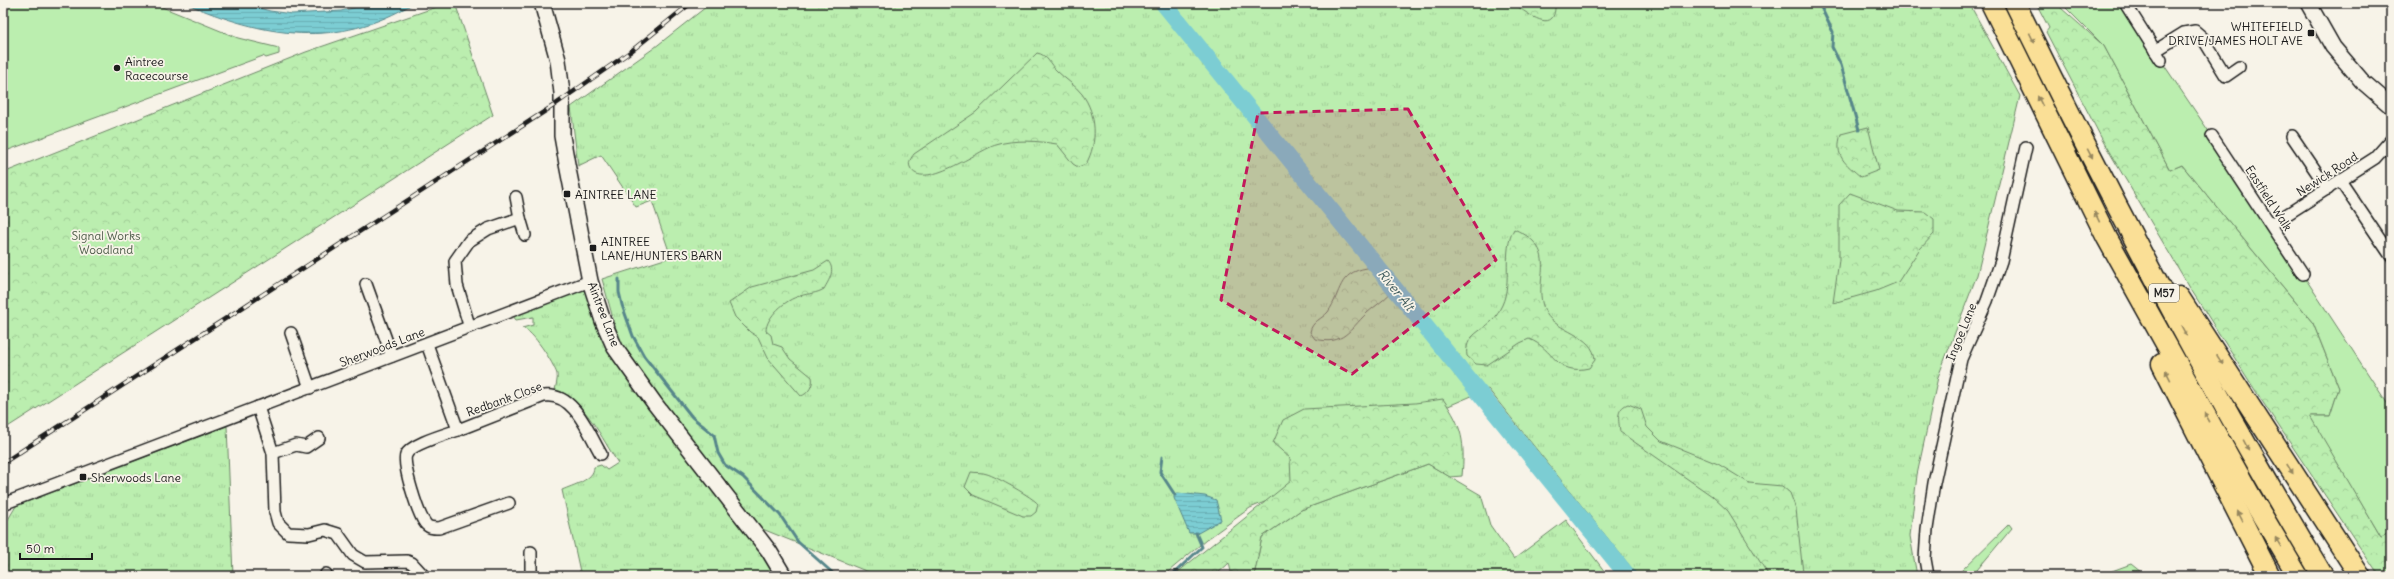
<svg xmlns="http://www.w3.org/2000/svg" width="2394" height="579" font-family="Delius,sans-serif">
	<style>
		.grass { fill: url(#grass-tufts); stroke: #6c8566 }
		.forest { fill: url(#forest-crowns); stroke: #6c8566 }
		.park { fill: #bbeeaf; stroke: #6c8566 }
		.water { fill: url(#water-rules); stroke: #56868a }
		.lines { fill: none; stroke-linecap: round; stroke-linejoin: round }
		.stream { stroke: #56868a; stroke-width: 3 }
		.river { stroke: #7ccdd3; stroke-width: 17 }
		.street-casing { stroke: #1c1c1c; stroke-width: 14 }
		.secondary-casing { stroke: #1c1c1c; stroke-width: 18 }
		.highway-casing { stroke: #1c1c1c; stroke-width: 23 }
		.street { stroke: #f7f3e8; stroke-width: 11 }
		.secondary { stroke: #f7f3e8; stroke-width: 15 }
		.highway { stroke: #fadf96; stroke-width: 20 }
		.rail-casing { stroke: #1c1c1c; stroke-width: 4.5 }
		.rail { stroke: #f7f3e8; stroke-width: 3; stroke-dasharray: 9; stroke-linecap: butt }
		.oneway { fill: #96875f }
		.marked { fill: #c2185b; fill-opacity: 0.2; stroke: #c2185b; stroke-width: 3; stroke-dasharray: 8 5; stroke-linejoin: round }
		.poi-dot { fill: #1c1c1c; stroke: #f7f3e8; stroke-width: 1.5 }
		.labels { text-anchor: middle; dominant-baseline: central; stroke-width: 3.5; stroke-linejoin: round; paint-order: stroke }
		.shield { fill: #f7f3e8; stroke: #5e5c59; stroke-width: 1 }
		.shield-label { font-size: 11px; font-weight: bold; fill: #1c1c1c }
		.poi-label { font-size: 12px; fill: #1c1c1c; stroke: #f7f3e8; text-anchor: start }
		.street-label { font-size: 12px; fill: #1c1c1c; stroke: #f7f3e8 }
		.park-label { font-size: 12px; fill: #4c5b48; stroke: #f7f3e8 }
		.water-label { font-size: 13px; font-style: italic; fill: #3e5a5c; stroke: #f7f3e8 }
	</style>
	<defs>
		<pattern id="grass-tufts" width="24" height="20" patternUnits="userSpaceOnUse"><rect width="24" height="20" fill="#bbeeaf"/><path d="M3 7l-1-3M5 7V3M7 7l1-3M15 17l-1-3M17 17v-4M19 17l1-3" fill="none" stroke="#a0cc96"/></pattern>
		<pattern id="forest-crowns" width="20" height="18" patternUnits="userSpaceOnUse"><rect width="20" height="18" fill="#bbeeaf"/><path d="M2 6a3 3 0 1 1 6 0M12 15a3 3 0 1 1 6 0" fill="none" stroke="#a0cc96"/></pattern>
		<pattern id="water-rules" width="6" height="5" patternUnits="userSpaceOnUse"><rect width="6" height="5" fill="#7ccdd3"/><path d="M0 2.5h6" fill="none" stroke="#6bafb5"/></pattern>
	</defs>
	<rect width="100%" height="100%" fill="#f7f3e8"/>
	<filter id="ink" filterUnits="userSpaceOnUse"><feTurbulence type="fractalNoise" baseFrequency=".025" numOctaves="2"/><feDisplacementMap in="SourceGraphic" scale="8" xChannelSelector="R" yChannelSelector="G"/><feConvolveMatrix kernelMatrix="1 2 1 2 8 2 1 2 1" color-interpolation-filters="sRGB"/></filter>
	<g filter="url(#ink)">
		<g class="grass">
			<polygon points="711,3 1969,3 2020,96 1977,275 1938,377 1917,475 1910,536 1917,576 1638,576 1488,389 1446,407 1306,485 1250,508 1206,540 1163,576 878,576 760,528 677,424 619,340 602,279 671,257 652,201 636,207 601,155 578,166 571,107 654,48"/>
			<path d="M586,288L616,361L635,389L633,390L634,392L636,390L779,576H581L562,490C573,485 594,480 594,467L601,465L607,470L618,463C603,441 583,396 555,390C556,385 558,379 557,374C554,364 532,329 522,328L533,325V317L516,320L513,316Z"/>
			<polygon points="227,426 233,576 3,576 3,528 16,506"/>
			<polygon points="1428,464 1481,495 1490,525 1514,559 1566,520 1608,576 1254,576 1262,537 1301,510"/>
		</g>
		<g class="forest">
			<polygon points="448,3 455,3 493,115 3,430 3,173 306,52"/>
			<path d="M1513,3H1555C1557,38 1525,12 1513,3Z"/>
			<polygon points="2036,3 2059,3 2061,8 2104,46 2170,170 2182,165 2313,323 2339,388 2330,416 2311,416 2381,537 2391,532 2391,576 2379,576 2264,404 2190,288 2104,143 2046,32 2049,28"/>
			<path d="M1037,53C1048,55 1049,64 1057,71C1065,79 1075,85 1082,94C1097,114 1098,143 1086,164L1078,167L1073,164L1057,144C1038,141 1014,139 996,145C980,149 921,193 910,167C908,162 911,158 914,154L976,112Z"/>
			<path d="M1868,127L1879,170L1861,177C1845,163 1834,157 1841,134Z"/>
			<polygon points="1850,193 1898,211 1925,212 1934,219 1934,234 1919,250 1898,282 1876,291 1833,303 1839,260 1839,205"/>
			<path d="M1514,229C1564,251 1529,281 1546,313C1556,332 1594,334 1595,360L1589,368C1555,376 1555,349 1529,339L1520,343L1487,365L1476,364L1467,356C1464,336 1480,332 1492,321C1497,317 1499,310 1502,305C1513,281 1501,252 1514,229Z"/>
			<path d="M828,261C836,270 829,280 824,289C816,294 809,293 800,296C786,299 766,317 766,331L771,335L773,344L782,347L790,359L812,377C814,385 808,394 801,396L768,358L758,337L750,332L735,317L729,303L752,287L814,270Z"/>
			<path d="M1367,268H1375L1393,290C1385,300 1376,305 1367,313C1349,330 1344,346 1315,339L1310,332C1312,321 1322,319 1328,312C1342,292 1337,273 1367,268Z"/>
			<path d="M1443,399C1463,427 1465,443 1462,476L1450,477L1428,464L1301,510L1262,537L1254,576H1232L1229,563L1215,576H1173L1291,481L1290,458L1273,443L1283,420L1304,409L1415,403Z"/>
			<path d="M1628,404L1641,409L1647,427L1661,441L1718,464L1749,483L1782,486L1790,493L1796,509L1803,573L1801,576H1769L1728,511L1712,496L1620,432C1619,421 1615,409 1628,404Z"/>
			<path d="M971,472C976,473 982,472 987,474C995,476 1034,498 1038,504L1036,512L1031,516H1023L973,495L965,487Z"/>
			<polygon points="2009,524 2012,528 1972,576 1956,576"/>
			<polygon points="2131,564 2146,576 2117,576 2112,571"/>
		</g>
		<g class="park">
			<polygon points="3,3 152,3 238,38 279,48 279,54 266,58 263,56 3,152"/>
			<polygon points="2061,3 2122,3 2212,136 2391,409 2391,532 2381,537 2310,416 2330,416 2339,388 2313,323 2182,165 2170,170 2104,46"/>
		</g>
		<g class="water">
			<path d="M185,3H241L270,11L292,14L341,11L373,3H414C336,50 265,37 185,3Z"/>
			<polygon points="1178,493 1205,496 1216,500 1221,520 1198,533 1189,533 1174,498 1174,494"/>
		</g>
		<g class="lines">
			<g class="stream">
				<polyline points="1819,3 1833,32 1832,47 1841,65 1859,130"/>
				<polyline points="619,279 619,292 622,305 633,336 644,356 692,417 714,435 718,453 725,465 743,477 780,515 798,542 836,576"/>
				<polyline points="1162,457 1160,472 1175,495"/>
				<polyline points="1171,576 1202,547 1196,533"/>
			</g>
			<polyline class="river" points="1163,3 1628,576"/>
			<g class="street-casing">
				<g id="street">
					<polyline points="2125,3 2161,60"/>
					<polyline points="2155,51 2184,33 2195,31 2202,37 2226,76 2239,67"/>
					<polyline points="2212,136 2303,274"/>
					<polyline points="2292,136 2328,189"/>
					<polyline points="2341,182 2391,256"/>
					<polyline points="516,197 520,218"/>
					<polyline points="2272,224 2375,158 2391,140"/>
					<polyline points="366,284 392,356"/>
					<polyline points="469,325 457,285 455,261 469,241 488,229 520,218 525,235"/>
					<polyline points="291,333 310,388"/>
					<path d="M427,344L458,430C447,434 410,444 406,455C402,464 418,514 425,523C428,528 433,528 439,528L509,503"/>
					<polyline points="258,407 273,453 275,512 278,523 288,533 309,534 325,530 338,534 353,555 365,562 407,561 412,563 424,576"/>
					<path d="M458,430L544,396C574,392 588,432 601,454"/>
					<polyline points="273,453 296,445 306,447 319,438"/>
					<polyline points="3,504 590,281"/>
					<polyline points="326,574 326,576"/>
					<polyline points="531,576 531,552"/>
					<polyline points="1928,576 1925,559 1927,529 1934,483 1961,359 1987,301 2001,261 2026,147"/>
				</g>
			</g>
			<g class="secondary-casing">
				<g id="secondary">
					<polyline points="542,3 558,60 562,93 562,136 567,164 590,281 603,321 615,348 655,404 769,551 784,576"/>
					<polyline points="2308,3 2333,47 2362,81 2391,106"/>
				</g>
			</g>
			<g class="highway-casing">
				<g id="highway">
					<polyline points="1991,3 2107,238 2250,495 2298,576"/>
					<path d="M2015,3C2110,198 2211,390 2323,576"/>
					<polyline points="2179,297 2360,576"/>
					<polyline points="2162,364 2270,576"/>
				</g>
			</g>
			<use href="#street" class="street"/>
			<use href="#secondary" class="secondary"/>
			<use href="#highway" class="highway"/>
			<g class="rail-casing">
				<polyline id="rail" points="3,463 553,106 630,52 691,3"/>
			</g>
			<use href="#rail" class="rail"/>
		</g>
		<defs><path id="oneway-solid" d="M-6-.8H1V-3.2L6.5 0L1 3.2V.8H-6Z"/></defs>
		<g class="oneway">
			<use href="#oneway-solid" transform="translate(2032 38) rotate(64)"/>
			<use href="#oneway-solid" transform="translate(2040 101) rotate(-116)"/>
			<use href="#oneway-solid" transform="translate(2090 154) rotate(63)"/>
			<use href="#oneway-solid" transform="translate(2097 217) rotate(-116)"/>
			<use href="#oneway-solid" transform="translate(2184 331) rotate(62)"/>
			<use href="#oneway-solid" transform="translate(2220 360) rotate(57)"/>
			<use href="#oneway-solid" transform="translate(2168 375) rotate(-117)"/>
			<use href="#oneway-solid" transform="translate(2207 417) rotate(-119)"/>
			<use href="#oneway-solid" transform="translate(2246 445) rotate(62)"/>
			<use href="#oneway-solid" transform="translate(2290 469) rotate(57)"/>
			<use href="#oneway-solid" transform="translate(2240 516) rotate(-117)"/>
			<use href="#oneway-solid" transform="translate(2278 542) rotate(-121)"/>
		</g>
	</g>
	<path class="marked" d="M1408,109L1496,260L1352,374L1221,300L1258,113Z"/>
	<g class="poi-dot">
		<rect x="2307" y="29" width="8" height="8" rx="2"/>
		<circle cx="117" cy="68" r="4"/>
		<rect x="563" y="190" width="8" height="8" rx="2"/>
		<rect x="589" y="244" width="8" height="8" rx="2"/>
		<rect x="79" y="473" width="8" height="8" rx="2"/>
	</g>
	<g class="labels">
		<rect class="shield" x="2149" y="284" width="30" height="18" rx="3"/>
		<g class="shield-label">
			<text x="2164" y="293">M57</text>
		</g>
		<g class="poi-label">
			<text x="2303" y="26" text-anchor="end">WHITEFIELD<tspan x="2303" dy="14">DRIVE/JAMES HOLT AVE</tspan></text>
			<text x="125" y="61">Aintree<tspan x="125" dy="14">Racecourse</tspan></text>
			<text x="575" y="194">AINTREE LANE</text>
			<text x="601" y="241">AINTREE<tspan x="601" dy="14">LANE/HUNTERS BARN</tspan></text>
			<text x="91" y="477">Sherwoods Lane</text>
		</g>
		<g class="street-label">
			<text transform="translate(2327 174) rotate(-33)">Newick Road</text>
			<text transform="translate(2269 198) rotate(57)">Eastfield Walk</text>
			<text transform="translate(604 314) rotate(69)">Aintree Lane</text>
			<text transform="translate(1961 332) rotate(-68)">Ingoe Lane</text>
			<text transform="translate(382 347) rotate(-21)">Sherwoods Lane</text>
			<text transform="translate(504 399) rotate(-20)">Redbank Close</text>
		</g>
		<g class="park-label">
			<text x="106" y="235">Signal Works<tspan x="106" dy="14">Woodland</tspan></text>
		</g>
		<g class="water-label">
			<text transform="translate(1396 290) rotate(51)">River Alt</text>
		</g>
	</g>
	<rect width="2394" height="579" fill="none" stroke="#f7f3e8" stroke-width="16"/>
	<rect x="8" y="8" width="2378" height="563" fill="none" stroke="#1c1c1c" stroke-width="1.5" filter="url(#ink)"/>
	<path d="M20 553v6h72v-6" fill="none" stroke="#1c1c1c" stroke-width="2"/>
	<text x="26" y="553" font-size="12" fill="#1c1c1c" stroke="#f7f3e8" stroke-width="3" paint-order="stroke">50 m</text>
</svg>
